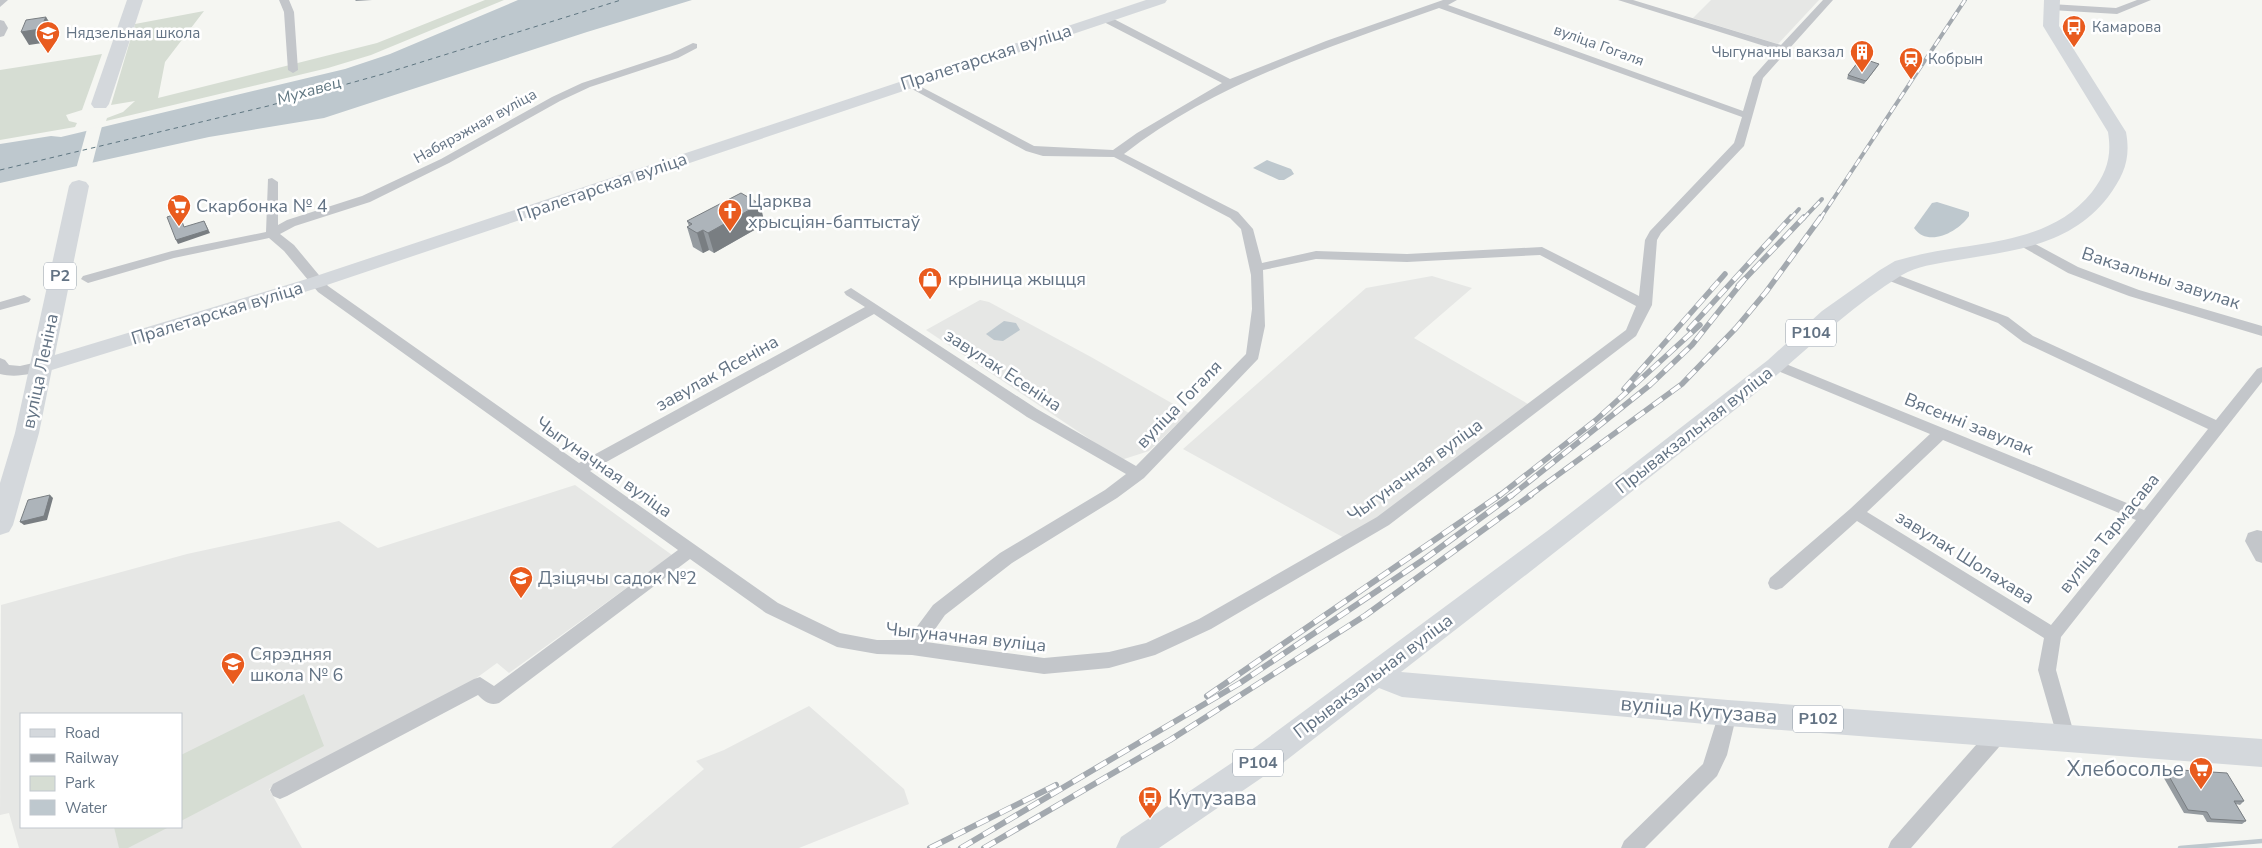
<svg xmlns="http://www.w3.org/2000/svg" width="2262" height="848" font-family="'Nunito Sans',sans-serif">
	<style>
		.built { fill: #e6e7e5; fill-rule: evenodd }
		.green { fill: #d6ddd3 }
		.water { fill: #bec8ce }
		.pier { fill: #f5f6f2 }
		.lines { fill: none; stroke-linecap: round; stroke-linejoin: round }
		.stream { stroke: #bec8ce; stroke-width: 4.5 }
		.ferry { stroke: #5f7681; stroke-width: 1; stroke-dasharray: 4.5 4; stroke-linecap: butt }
		.minor { fill: #c3c6ca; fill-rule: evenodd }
		.secondary { fill: #d4d8dc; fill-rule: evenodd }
		.primary { fill: #d4d8dc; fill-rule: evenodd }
		.rail-far2-casing { stroke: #a3a9af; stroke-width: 4 }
		.rail-far1-casing { stroke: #a3a9af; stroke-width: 5.5 }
		.rail-casing { stroke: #a3a9af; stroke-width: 6 }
		.rail-far2 { stroke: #fff; stroke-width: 2.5; stroke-dasharray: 8; stroke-linecap: butt }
		.rail-far1 { stroke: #fff; stroke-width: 4; stroke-dasharray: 11; stroke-linecap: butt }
		.rail { stroke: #fff; stroke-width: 4.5; stroke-dasharray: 13; stroke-linecap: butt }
		.wall { fill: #959ba0 }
		.shaded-wall { fill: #797e82 }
		.building { fill: #adb4ba; stroke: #797e82 }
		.labels { text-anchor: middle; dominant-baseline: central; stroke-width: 5; stroke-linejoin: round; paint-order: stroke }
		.far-poi-label { font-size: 15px; fill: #637384; stroke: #fff; text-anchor: start }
		.far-street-label { font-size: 15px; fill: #637384; stroke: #fff }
		.far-water-label { font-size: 16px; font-style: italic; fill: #5f7681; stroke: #fff }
		.shield { fill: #fff; stroke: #929da9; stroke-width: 1 }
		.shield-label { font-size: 16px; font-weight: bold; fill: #637384 }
		.street-label { font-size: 18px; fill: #637384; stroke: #fff }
		.poi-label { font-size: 18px; fill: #637384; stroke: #fff; text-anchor: start }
		.near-street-label { font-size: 21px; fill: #637384; stroke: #fff }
		.near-poi-label { font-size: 21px; fill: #637384; stroke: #fff; text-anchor: end }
	</style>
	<rect width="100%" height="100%" fill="#f5f6f2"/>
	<g class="built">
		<polygon points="1711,0 1819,0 1778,44 1693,18"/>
		<polygon points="1432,276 1472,288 1414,338 1535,408 1348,540 1183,449 1366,288"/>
		<polygon points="980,300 989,302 1091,357 1189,413 1149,451 1121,460 926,330"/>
		<path d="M575,485L672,555L509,673L497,663L460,690L269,789L302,848H19L9,813L0,815L1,605L187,554L339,521L378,548ZM21,714H181V827H21Z"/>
		<polygon points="809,706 904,789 909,804 799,848 611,848 704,769 696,761 724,750"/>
	</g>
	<g class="green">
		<polygon points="485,0 504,0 371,55 328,68 106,121 107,118 123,112 135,101 111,105 135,24 204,11 165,62 158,98 377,43"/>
		<polygon points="102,54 82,110 66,115 69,121 77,123 75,127 0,140 0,70"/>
		<polygon points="304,694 324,746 181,821 181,755"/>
		<polygon points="114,827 169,827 128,848 119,848"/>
	</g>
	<g class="water">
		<polygon points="518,0 692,0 587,32 324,118 209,137 0,183 0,144 51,136 61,137 345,69 390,54"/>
		<polygon points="1267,160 1291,169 1294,174 1284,180 1279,180 1253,168"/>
		<path d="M1937,202L1969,212V216C1958,232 1928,248 1914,228L1932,203Z"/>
		<polygon points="1004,321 1016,323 1020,330 1003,341 994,340 986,334"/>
	</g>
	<polygon class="pier" points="102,126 92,165 76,169 87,129"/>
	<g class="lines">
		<polyline class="stream" points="2180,848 2262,841"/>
		<polyline class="ferry" points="0,170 268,106 383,74 621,0"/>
		<g class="minor">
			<polygon points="0,0 8,0 0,7"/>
			<polygon points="279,0 289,0 294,12 298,70 293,73 288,70 284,12"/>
			<path d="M1443,0H1457L1448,5L1743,111L1753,77L1777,50L1618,0H1633L1781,45L1823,0H1833L1763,78L1744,146L1661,233L1657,240L1652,305L1636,336L1389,525L1211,629L1155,655L1109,668L1044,674L912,655L877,654L837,647L766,613L690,559L499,703C490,706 485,702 478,695L287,796L280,799L273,796L270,790L273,784L474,679L480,677L494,686L678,550L318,292L284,251L269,238L174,258L88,283L81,279L83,276L172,251L266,232L268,179L272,178L278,182V225L287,220L362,196L441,159L552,97L582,83L670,54L693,43L697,44V48L678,58L590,87L560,101L449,163L370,202L295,226L280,234L294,245L328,286L579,463L865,307L846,295L844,292L851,288L1037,409L1136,466L1246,354L1252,309L1251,275L1241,229L1230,218L1114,157L1043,156L1026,151L901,83L902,81H910L1034,146L1113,150L1137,133L1222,83L1100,20V16H1108L1230,79L1326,41ZM1439,8L1742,117L1734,143L1650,231L1645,240L1639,296L1542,247L1407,254L1316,251L1262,263L1253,229L1238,212L1124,154C1217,82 1330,47 1439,8ZM1540,255L1636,306L1626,330L1377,517L1199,619L1146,643L1109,652L1044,658L926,642L945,615L1012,563L1117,498L1144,478L1258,359L1265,326L1263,270L1316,259L1407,262ZM874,314L1027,417L1126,474L1105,490L1000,553L933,605L907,640H877L840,633L778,603L590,471Z"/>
			<polygon points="2137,0 2151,0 2117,14 2051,10 2046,7 2051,4 2116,8"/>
			<polygon points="0,20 4,21 8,28 4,36 0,37"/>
			<polygon points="2024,238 2078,267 2139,290 2262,326 2262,336 2129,296 2068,273 2019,245 2018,242"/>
			<path d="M1887,271L2008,317L2033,336L2216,420L2257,369L2262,367V382L2061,637L2056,670L2075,737L2073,743L2066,745L2059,743L2038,670L2044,638L1857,521L1782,588L1776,590L1770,588L1768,583L1770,578L1850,509L1930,434L1771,368L1769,365L1771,362H1781L2144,510L2208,429L2023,342L1998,323L1882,278L1880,275ZM1943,440L2136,520L2051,625L1867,512Z"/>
			<polygon points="24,295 31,299 29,302 0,310 0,302"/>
			<path d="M0,358L5,360L9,365L20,366L42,361L49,366L47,369C32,374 16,378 0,374Z"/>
			<polygon points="2257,530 2262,531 2262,563 2256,561 2245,541 2248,533"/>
			<polygon points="1728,705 1735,707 1737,713 1727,755 1717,776 1645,848 1621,848 1624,841 1703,764 1719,713 1721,707"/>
			<polygon points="1999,725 2006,727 2008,733 2006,739 1911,848 1888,848 1891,841 1992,727"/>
		</g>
		<polygon class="secondary" points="1146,0 1167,0 1165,3 324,286 42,373 35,371 32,366 35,361 310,278"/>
		<g class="primary">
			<polygon points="127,0 143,0 109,104 106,108 94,108 91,104"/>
			<path d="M2044,0H2060L2059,26L2126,132C2131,159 2124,175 2108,197C2070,247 2009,251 1952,261C1935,264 1917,266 1902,275C1843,311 1795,362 1741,405C1628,495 1515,584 1401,672L1728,700L2262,739V767L1728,726L1402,697L1379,688L1279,766L1159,848H1116L1121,837L1257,746L1550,529L1768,360L1822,311L1880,270L1895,261L1910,257C1972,241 2048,247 2092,192C2107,172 2112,156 2108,132L2043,26Z"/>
			<polygon points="79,180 86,182 89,186 39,433 13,525 9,532 0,535 0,483 15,433 69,186 72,182"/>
		</g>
		<g class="rail-far2-casing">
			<g id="rail-far2">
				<polyline points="1790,219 1799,209"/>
				<polyline points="1803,219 1822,199"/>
				<polyline points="1820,219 1965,0"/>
			</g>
		</g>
		<g class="rail-far1-casing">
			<g id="rail-far1">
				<polyline points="1738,286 1804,217"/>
				<polyline points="1689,329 1791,217"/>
				<polyline points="1624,389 1725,274"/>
				<polyline points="1499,496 1596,420 1700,325"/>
				<polyline points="1511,496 1650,385 1692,345 1743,281"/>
				<polyline points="1529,496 1682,384 1736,328 1766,292 1821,217"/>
			</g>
		</g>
		<g class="rail-casing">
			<g id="rail">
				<polyline points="1207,696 1500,495"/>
				<polyline points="930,848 1056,785"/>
				<polyline points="961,848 1240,683 1426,558 1512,495"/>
				<polyline points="984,848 1170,740 1366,615 1531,495"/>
			</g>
		</g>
		<use href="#rail-far2" class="rail-far2"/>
		<use href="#rail-far1" class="rail-far1"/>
		<use href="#rail" class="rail"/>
	</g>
	<g class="wall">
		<polygon points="355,0 372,0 356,1"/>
		<polygon points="1879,64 1877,67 1864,84 1847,79 1848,75"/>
		<polygon points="687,221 765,224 714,253 709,250 703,253 693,247 687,227 689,226"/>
		<polygon points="2165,769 2244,801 2240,805 2236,804 2246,821 2242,824 2207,822 2203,815 2184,813 2161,773"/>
	</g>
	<g class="shaded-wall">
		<polygon points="46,17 54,29 49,42 29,45 21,32"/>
		<polygon points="760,204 765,224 714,253 708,233"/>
		<polygon points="204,221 210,233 178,244 176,240"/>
		<polygon points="703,230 709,250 703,253 697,233"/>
		<polygon points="50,495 53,498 47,520 24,525 20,522"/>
	</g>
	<g class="building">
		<polygon points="46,17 40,29 21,32 26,20"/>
		<polygon points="1861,58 1879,64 1866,81 1848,75"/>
		<polygon points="741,193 760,204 708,233 703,230 697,233 687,227 692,224 687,221"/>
		<polygon points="179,213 184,227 204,221 208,230 176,240 167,217"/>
		<polygon points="50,495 44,516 20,522 28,500"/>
		<polygon points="2165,769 2227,773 2244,801 2234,801 2246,821 2211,819 2207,812 2188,810"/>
	</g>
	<defs>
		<g id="bus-pin" transform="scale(1.25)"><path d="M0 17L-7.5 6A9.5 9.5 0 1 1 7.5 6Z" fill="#e95b1e" stroke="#fff"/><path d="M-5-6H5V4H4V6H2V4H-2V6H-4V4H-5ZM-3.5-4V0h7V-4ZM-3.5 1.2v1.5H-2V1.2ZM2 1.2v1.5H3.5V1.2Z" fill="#fff"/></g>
		<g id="school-pin" transform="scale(1.25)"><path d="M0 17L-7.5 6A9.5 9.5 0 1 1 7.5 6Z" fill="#e95b1e" stroke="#fff"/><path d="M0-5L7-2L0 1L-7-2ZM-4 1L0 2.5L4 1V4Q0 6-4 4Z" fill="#fff"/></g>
		<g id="building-pin" transform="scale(1.25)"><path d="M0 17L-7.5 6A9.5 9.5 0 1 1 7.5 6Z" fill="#e95b1e" stroke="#fff"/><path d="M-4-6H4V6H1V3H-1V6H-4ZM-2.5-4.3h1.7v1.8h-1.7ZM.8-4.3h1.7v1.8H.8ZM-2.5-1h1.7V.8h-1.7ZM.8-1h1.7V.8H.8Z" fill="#fff"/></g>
		<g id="station-pin" transform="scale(1.25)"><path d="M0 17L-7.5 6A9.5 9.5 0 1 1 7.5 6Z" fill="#e95b1e" stroke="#fff"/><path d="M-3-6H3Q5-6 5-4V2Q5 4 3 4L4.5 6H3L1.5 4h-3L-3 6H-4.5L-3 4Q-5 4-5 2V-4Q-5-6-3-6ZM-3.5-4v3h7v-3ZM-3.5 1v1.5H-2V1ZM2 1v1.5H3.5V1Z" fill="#fff"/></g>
		<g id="supermarket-pin" transform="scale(1.25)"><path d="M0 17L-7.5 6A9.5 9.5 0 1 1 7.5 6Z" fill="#e95b1e" stroke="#fff"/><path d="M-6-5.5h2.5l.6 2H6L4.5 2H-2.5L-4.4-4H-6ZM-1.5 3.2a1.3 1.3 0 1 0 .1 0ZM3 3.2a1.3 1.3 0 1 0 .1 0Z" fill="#fff"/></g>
		<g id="church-pin" transform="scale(1.25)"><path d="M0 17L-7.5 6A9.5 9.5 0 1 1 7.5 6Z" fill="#e95b1e" stroke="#fff"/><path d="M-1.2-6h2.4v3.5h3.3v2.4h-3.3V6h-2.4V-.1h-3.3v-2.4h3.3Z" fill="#fff"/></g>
		<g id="shop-pin" transform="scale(1.25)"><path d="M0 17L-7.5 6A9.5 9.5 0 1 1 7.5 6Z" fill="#e95b1e" stroke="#fff"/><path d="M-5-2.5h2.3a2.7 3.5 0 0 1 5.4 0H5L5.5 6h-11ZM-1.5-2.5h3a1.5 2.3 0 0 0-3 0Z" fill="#fff"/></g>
	</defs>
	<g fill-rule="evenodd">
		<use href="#bus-pin" x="2074" y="27"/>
		<use href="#school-pin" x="48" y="33"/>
		<use href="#building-pin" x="1862" y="52"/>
		<use href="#station-pin" x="1911" y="59"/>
		<use href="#supermarket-pin" x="179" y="206"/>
		<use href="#church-pin" x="730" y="211"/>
		<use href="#shop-pin" x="930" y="279"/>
		<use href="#school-pin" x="521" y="578"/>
		<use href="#school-pin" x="233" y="664"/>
		<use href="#supermarket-pin" x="2201" y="769"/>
		<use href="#bus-pin" x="1150" y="798"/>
	</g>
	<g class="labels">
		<g class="far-poi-label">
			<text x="2092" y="27">Камарова</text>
			<text x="66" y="33">Нядзельная школа</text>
			<text x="1844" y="52" text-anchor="end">Чыгуначны вакзал</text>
			<text x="1928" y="59">Кобрын</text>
		</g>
		<g class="far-street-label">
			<text transform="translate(1599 45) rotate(20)">вуліца Гогаля</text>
			<text transform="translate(475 126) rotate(-29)">Набярэжная вуліца</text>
		</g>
		<g class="far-water-label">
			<text transform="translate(309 91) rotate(-16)">Мухавец</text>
		</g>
		<g class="shield">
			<rect x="44" y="262.5" width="32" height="27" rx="4"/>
			<rect x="1786" y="319.5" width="50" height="27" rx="4"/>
			<rect x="1793" y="705.5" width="50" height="27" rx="4"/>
			<rect x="1233" y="749.5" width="50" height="27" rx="4"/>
		</g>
		<g class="shield-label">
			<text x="60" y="276">Р2</text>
			<text x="1811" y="333">Р104</text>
			<text x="1818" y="719">Р102</text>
			<text x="1258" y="763">Р104</text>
		</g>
		<g class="street-label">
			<text transform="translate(986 57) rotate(-18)">Пралетарская вуліца</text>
			<text transform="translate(602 187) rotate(-19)">Пралетарская вуліца</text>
			<text transform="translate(2161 278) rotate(18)">Вакзальны завулак</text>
			<text transform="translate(217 313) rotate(-17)">Пралетарская вуліца</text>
			<text transform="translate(1003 370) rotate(33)">завулак Есеніна</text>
			<text transform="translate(40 371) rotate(-78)">вуліца Леніна</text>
			<text transform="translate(717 373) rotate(-29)">завулак Ясеніна</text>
			<text transform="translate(1179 404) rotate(-46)">вуліца Гогаля</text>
			<text transform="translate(1969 424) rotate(22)">Вясенні завулак</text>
			<text transform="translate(1694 430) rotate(-38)">Прывакзальная вуліца</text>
			<text transform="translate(604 467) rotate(35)">Чыгуначная вуліца</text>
			<text transform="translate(1415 470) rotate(-36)">Чыгуначная вуліца</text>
			<text transform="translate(2109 533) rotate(-51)">вуліца Тармасава</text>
			<text transform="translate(1965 557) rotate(32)">завулак Шолахава</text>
			<text transform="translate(966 637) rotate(6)">Чыгуначная вуліца</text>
			<text transform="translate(1373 676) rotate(-37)">Прывакзальная вуліца</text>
		</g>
		<g class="poi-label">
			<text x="748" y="201">Царква<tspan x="748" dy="21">хрысціян-баптыстаў</tspan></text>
			<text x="196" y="206">Скарбонка № 4</text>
			<text x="948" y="279">крыница жыцця</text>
			<text x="538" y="578">Дзіцячы садок №2</text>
			<text x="250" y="654">Сярэдняя<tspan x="250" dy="21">школа № 6</tspan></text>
		</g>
		<g class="near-street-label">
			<text transform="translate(1699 710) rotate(5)">вуліца Кутузава</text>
		</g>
		<g class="near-poi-label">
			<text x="2184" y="769">Хлебосолье</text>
			<text x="1168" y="798" text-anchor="start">Кутузава</text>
		</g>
	</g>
	<rect x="20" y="713" width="162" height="115" fill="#ffffff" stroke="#c1c7ce"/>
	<rect x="30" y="729" width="25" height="8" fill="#d4d8dc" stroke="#c1c7ce"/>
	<text x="65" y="738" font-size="15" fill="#637384">Road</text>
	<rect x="30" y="754" width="25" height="8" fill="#a3a9af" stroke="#c1c7ce"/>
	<text x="65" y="763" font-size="15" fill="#637384">Railway</text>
	<rect x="30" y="776" width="25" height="15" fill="#d6ddd3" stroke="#c1c7ce"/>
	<text x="65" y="788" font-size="15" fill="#637384">Park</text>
	<rect x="30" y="800" width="25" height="15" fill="#bec8ce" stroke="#c1c7ce"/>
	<text x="65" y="813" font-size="15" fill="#637384">Water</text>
</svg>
